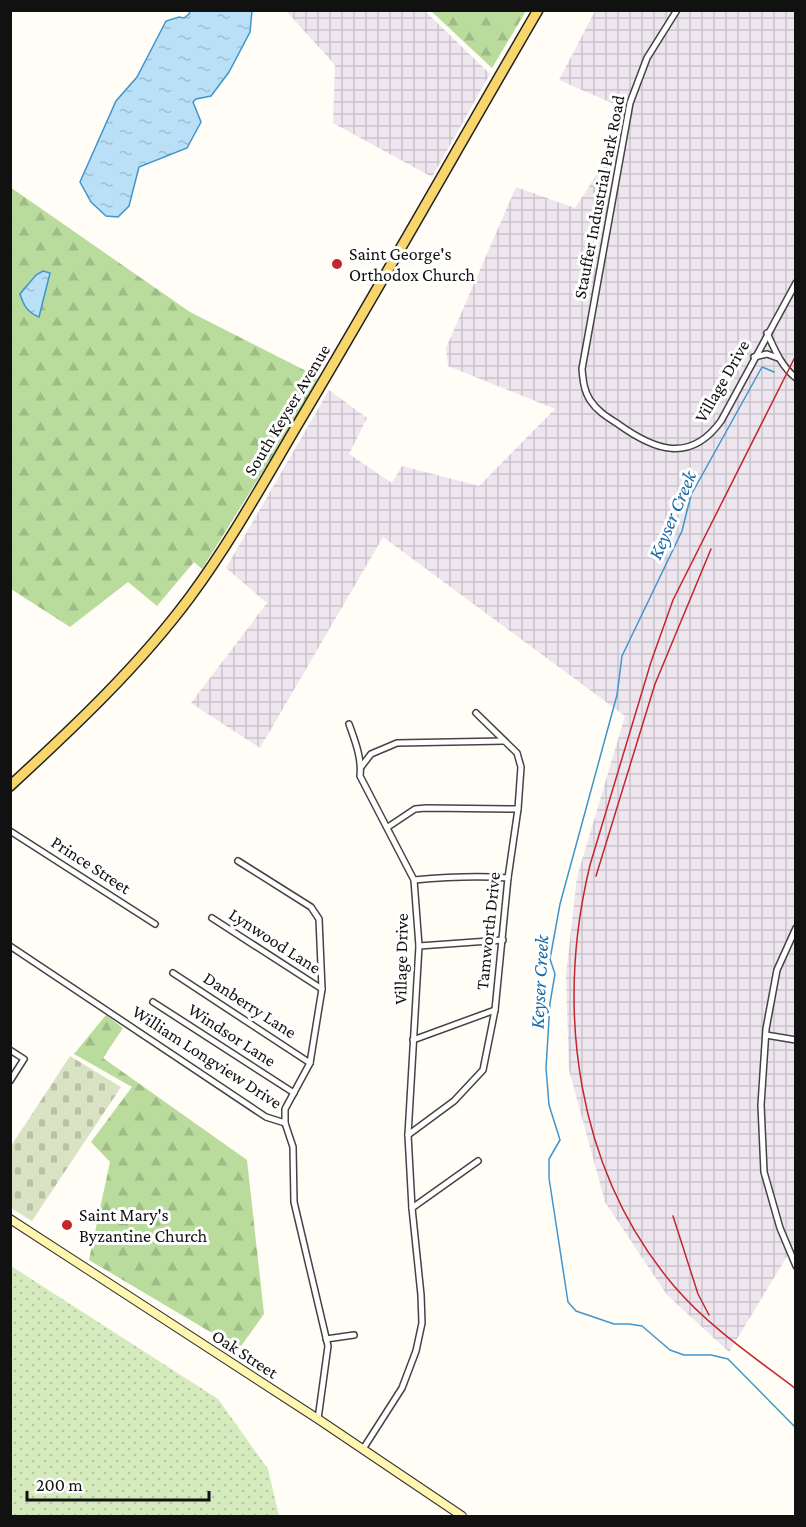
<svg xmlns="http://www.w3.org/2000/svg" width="806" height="1527" font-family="'Crimson Pro',serif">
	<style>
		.industrial { fill: url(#industrial-grid) }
		.grass { fill: url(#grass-dots) }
		.forest { fill: url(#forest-firs) }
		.cemetery { fill: url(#cemetery-stones) }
		.water { fill: url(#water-ripples); stroke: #3f96cf; stroke-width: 1.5 }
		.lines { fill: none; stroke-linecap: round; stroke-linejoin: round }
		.stream { stroke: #3f96cf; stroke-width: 1.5 }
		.street-casing { stroke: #444; stroke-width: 8 }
		.secondary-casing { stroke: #333; stroke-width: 10 }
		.primary-casing { stroke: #222; stroke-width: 12 }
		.street { stroke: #fff; stroke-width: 5 }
		.secondary { stroke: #fff6b0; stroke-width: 8 }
		.primary { stroke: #f9d66b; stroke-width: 9 }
		.rail { stroke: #c4262e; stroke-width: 1.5 }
		.poi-dot { fill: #c4262e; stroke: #fff; stroke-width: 2 }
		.labels { text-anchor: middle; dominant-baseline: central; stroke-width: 6; stroke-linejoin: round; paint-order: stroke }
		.street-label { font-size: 18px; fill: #111; stroke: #fff }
		.poi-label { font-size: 18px; fill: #111; stroke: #fff; text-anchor: start }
		.water-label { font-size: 20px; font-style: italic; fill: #1768a6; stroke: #fff }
	</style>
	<defs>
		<pattern id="industrial-grid" width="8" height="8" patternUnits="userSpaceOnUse" patternTransform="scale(1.5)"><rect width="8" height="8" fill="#eee6ef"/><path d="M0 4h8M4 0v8" fill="none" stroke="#cbc4cc"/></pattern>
		<pattern id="grass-dots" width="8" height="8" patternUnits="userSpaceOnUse" patternTransform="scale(1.5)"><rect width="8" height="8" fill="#d5ebbd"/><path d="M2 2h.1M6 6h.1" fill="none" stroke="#b6c8a1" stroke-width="1.8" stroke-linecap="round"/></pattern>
		<pattern id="forest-firs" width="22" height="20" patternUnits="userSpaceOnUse" patternTransform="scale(1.5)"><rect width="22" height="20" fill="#b9dc9c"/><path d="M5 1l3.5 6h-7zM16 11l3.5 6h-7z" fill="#9ebc85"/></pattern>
		<pattern id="cemetery-stones" width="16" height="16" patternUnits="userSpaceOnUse" patternTransform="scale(1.5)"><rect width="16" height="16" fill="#d9e3c4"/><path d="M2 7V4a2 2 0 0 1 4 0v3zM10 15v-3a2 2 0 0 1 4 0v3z" fill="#b9c2a7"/></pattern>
		<pattern id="water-ripples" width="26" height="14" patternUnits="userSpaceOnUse" patternTransform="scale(1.5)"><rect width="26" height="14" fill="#b9e0f7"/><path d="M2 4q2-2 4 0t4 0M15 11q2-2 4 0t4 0" fill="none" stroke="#9ebfd3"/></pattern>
	</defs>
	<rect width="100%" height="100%" fill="#fffdf5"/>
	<g class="industrial">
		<polygon points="286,11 425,11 490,74 432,177 333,123 335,65"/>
		<polygon points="595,11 795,11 795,1243 729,1352 667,1295 605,1202 569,1070 566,975 577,877 625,716 383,537 260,748 191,703 267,603 226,568 329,390 367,418 349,454 392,483 402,466 479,486 555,409 448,366 446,348 516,187 575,208 601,168 614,104 559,80"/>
	</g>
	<polygon class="grass" points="11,1266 218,1399 268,1469 279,1516 11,1516"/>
	<g class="forest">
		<polygon points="431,11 526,11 492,68"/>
		<polygon points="10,187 190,312 318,377 298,415 202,569 194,562 157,606 128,582 70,627 11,589"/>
		<polygon points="106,1015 123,1028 103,1058 247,1160 264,1314 239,1349 89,1260 110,1162 91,1142 132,1087 74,1054"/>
	</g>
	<polygon class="cemetery" points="70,1056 121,1087 32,1221 11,1208 11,1146"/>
	<g class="water">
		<polygon points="190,11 252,11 250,32 229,72 211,96 196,99 193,102 201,122 187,148 139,167 129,206 118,217 106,216 91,202 80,182 116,101 137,77 166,21 179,17 184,18 189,14"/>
		<path d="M43,271L50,273L39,317C27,312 24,306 20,294L36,275Z"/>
	</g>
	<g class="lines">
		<polyline class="stream" points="774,372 762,367 691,495 682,531 622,656 617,695 560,904 550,959 555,974 550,1003 546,1068 549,1105 560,1140 549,1159 549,1178 568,1302 576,1311 614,1324 629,1324 642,1326 670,1350 684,1355 711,1355 728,1359 796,1428"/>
		<g class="street-casing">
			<g id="street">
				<path d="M677,10L647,58L630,103L582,369C583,380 584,391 590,400C597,411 607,417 618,424C654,450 690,464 721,421L796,283"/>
				<path d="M767,333C775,350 781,366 796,378"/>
				<polyline points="754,357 767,354 778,358"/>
				<path d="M349,724C355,741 362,758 360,776L414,880L419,946L408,1135L412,1208L421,1295L422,1323L416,1351L402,1388L363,1449"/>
				<polyline points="361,767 371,754 397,743 504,741"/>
				<polyline points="388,827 415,809 426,808 518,809"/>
				<polyline points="10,831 155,924"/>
				<polyline points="238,861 311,907 319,919 322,989 310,1063 285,1109 285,1123 293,1147 294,1202 328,1346 318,1419"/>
				<path d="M414,880C446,877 476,875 508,878"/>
				<polyline points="212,918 322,989"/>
				<polyline points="796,928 777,970 766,1029 761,1105 764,1172 780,1228 796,1266"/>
				<polyline points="10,946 266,1117 285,1123"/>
				<polyline points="419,946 503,940"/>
				<polyline points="173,973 310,1063"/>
				<polyline points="153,1002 294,1093"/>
				<polyline points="766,1035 796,1040"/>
				<polyline points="413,1040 495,1010"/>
				<polyline points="10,1050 24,1059 10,1081"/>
				<polyline points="408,1135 454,1101 483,1070 495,1010 508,878 518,809 521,767 517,753 476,713"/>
				<polyline points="412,1208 478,1161"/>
				<polyline points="326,1339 354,1335"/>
			</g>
		</g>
		<g class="secondary-casing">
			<polyline id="secondary" points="10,1219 318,1419 462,1516"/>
		</g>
		<g class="primary-casing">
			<path id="primary" d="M10,786C74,727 138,667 190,597C233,539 268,474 305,412C384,279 460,144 538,10"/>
		</g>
		<use href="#street" class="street"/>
		<use href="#secondary" class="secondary"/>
		<use href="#primary" class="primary"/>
		<g class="rail">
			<path d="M796,355L673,600L651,662L590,865C555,1010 576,1170 674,1286C709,1327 754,1357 796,1389"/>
			<polyline points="596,876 655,684 711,549"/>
			<polyline points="673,1216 698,1294 709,1315"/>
		</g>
	</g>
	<g class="poi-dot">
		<circle cx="337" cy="264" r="6"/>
		<circle cx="67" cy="1225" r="6"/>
	</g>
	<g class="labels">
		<g class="street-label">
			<text transform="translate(599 197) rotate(-79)">Stauffer Industrial Park Road</text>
			<text transform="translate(722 381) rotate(-60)">Village Drive</text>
			<text transform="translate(287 410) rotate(-59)">South Keyser Avenue</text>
			<text transform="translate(91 865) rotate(33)">Prince Street</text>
			<text transform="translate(488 931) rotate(-84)">Tamworth Drive</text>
			<text transform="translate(275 941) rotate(33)">Lynwood Lane</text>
			<text transform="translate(401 959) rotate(-89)">Village Drive</text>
			<text transform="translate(250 1005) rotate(33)">Danberry Lane</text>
			<text transform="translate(232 1035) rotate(33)">Windsor Lane</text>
			<text transform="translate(207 1057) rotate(33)">William Longview Drive</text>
			<text transform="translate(245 1354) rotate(33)">Oak Street</text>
		</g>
		<g class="poi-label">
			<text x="349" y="254">Saint George's<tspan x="349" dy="21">Orthodox Church</tspan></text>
			<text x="79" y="1215">Saint Mary's<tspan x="79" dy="21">Byzantine Church</tspan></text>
		</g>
		<g class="water-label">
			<text transform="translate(672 515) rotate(-67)">Keyser Creek</text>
			<text transform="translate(539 982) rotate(-87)">Keyser Creek</text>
		</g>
	</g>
	<rect width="806" height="1527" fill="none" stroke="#111111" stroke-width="24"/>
	<path d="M27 1491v9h182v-9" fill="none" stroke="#111111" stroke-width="3"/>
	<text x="36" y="1491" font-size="18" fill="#111111" stroke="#ffffff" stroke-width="4.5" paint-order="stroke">200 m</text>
</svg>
